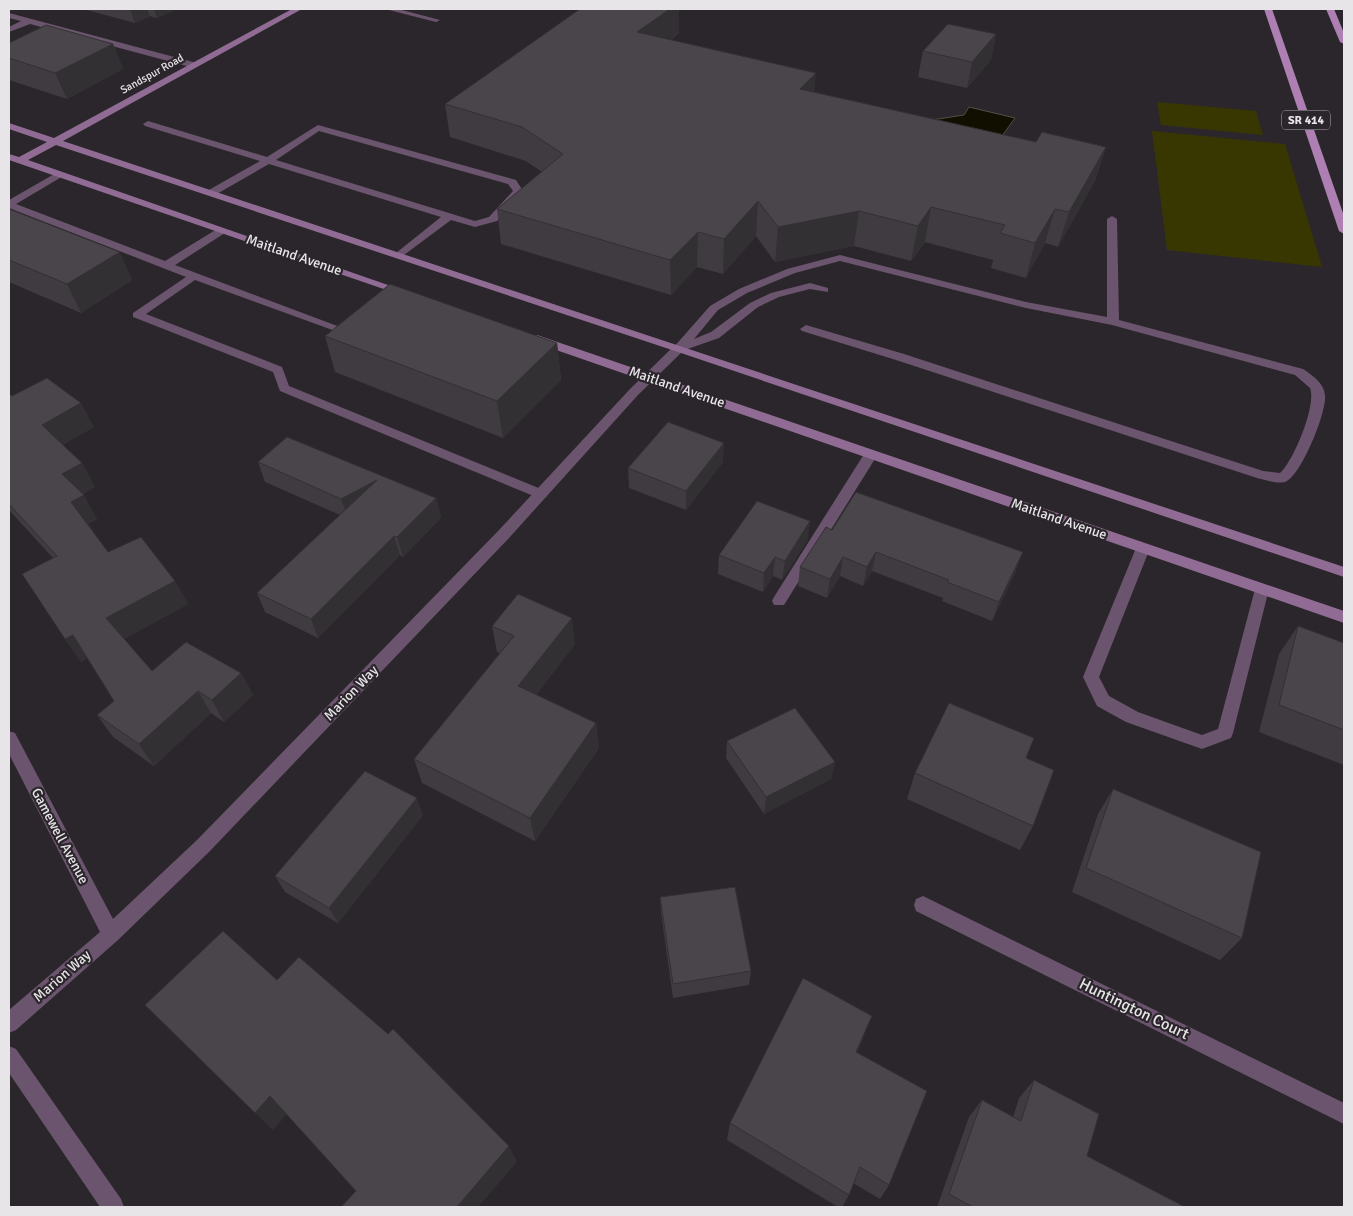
<svg xmlns="http://www.w3.org/2000/svg" width="1353" height="1216" font-family="Signika,sans-serif">
	<style>
		.green { fill: #393701 }
		.water { fill: #110f00; stroke: #524f46 }
		.lines { fill: none; stroke-linecap: round; stroke-linejoin: round }
		.lane { fill: #6b546d; fill-rule: evenodd }
		.street { fill: #6b546d; fill-rule: evenodd }
		.secondary { fill: #906c94; fill-rule: evenodd }
		.primary { fill: #ad7fb2; fill-rule: evenodd }
		.wall { fill: #3f3b40 }
		.shaded-wall { fill: #333034 }
		.building { fill: #49454a; stroke: #333034 }
		.labels { text-anchor: middle; dominant-baseline: central; stroke-width: 4.5; stroke-linejoin: round; paint-order: stroke }
		.far-street-label { font-size: 11px; fill: #e8e5e9; stroke: #2b262b }
		.shield { fill: #2b262b; stroke: #afacb0; stroke-width: 1 }
		.shield-label { font-size: 12px; font-weight: bold; fill: #e8e5e9 }
		.street-label { font-size: 14px; fill: #e8e5e9; stroke: #2b262b }
		.near-street-label { font-size: 16px; fill: #e8e5e9; stroke: #2b262b }
	</style>
	<rect width="100%" height="100%" fill="#2b262b"/>
	<g class="green">
		<polygon points="1157,102 1256,111 1263,135 1161,125"/>
		<polygon points="1152,131 1285,144 1322,267 1167,250"/>
	</g>
	<polygon class="water" points="969,107 1015,118 994,147 912,123 964,115"/>
	<g class="lines">
		<g class="lane">
			<polygon points="385,9 398,9 440,20 436,22"/>
			<polygon points="9,13 197,63 198,65 194,68 30,24 9,32 9,27 21,21 9,18"/>
			<path d="M148,121L267,157L318,125L516,180L523,191L497,221L475,227L451,220L400,258L395,255L396,253L441,217L269,164L215,195H207V191L260,161L145,126L143,124ZM319,131L508,184L513,191L489,217L475,221L276,160Z"/>
			<polygon points="56,173 65,175 16,204 165,261 217,229 225,229 225,233 175,265 348,330 346,332 338,332 195,280 146,314 282,367 289,386 546,491 548,494 546,497 536,497 280,391 273,372 133,317 133,313 186,277 9,208 9,200"/>
			<path d="M1112,216L1117,219L1119,320L1303,369C1312,375 1324,383 1325,395C1327,412 1302,473 1287,481C1280,485 1265,480 1257,478L896,360L802,331L800,329L806,325L904,354L1263,471L1280,473C1293,462 1317,405 1310,388L1295,375L1112,325L1026,308L840,261L795,273L747,293L718,310L694,339L711,332L750,303L771,293L810,283L828,288V292L810,289L779,297L758,307L719,338L679,352L673,348L710,306L739,289L787,269L840,255L1026,302L1107,317V219Z"/>
			<polygon points="871,450 878,454 784,605 774,605 772,601 774,597 866,451"/>
			<polygon points="1143,543 1150,548 1099,677 1109,696 1138,712 1202,735 1218,729 1255,589 1257,585 1267,585 1269,589 1233,733 1231,738 1202,749 1126,722 1097,706 1083,677 1136,548"/>
		</g>
		<g class="street">
			<polygon points="679,344 685,348 683,351 638,395 509,538 209,852 118,940 16,1030 9,1033 9,1010 100,932 9,754 9,731 15,733 113,919 197,840 499,530 630,389 675,345"/>
			<polygon points="923,896 1344,1103 1344,1124 916,911 914,905 916,899"/>
			<polygon points="9,1046 16,1049 121,1199 124,1207 100,1207 9,1073"/>
		</g>
		<g class="secondary">
			<polygon points="292,9 302,9 63,141 1344,567 1344,577 675,351 56,145 28,160 411,293 409,295 401,295 9,160 9,154 19,157 47,142 9,129 9,123 54,138"/>
			<polygon points="537,335 1344,611 1344,623 533,342 533,336"/>
		</g>
		<g class="primary">
			<polygon points="1264,9 1272,9 1344,216 1344,234 1339,231"/>
			<polygon points="1326,9 1334,9 1344,33 1344,44 1340,42"/>
		</g>
	</g>
	<g class="wall">
		<polygon points="83,9 177,9 157,18 150,16 135,23"/>
		<polygon points="580,9 679,9 679,33 671,40 814,92 1036,142 1106,147 1095,181 1058,247 1045,243 1026,278 991,268 993,260 925,242 911,261 854,246 775,262 756,236 723,274 697,267 671,295 501,244 497,209 542,172 526,161 450,137 445,104"/>
		<polygon points="996,34 991,60 967,88 918,77 923,51"/>
		<polygon points="113,44 123,69 67,99 9,80 9,58"/>
		<polygon points="9,209 132,280 81,313 9,282"/>
		<polygon points="325,336 557,343 561,380 503,438 335,372"/>
		<polygon points="9,394 12,396 94,427 62,445 82,463 95,487 83,494 97,519 88,524 108,552 175,581 188,604 124,639 152,671 241,673 253,695 224,722 211,713 154,766 113,737 97,715 114,701 87,658 81,662 65,639 53,558 9,510"/>
		<polygon points="258,462 436,498 441,518 403,557 400,555 318,638 265,612 257,593 340,515 265,482"/>
		<polygon points="723,462 686,510 629,488 628,468"/>
		<polygon points="810,521 807,541 782,580 773,576 763,592 718,574 719,555"/>
		<polygon points="832,530 1016,571 992,621 942,601 943,598 872,571 863,586 840,576 827,598 798,586 800,567"/>
		<polygon points="492,626 575,644 536,695 596,723 599,748 535,841 422,783 414,759 500,653 497,652"/>
		<polygon points="1298,626 1344,643 1344,765 1259,732 1279,654"/>
		<polygon points="727,741 835,762 831,779 764,814 726,758"/>
		<polygon points="915,773 1033,826 1020,850 907,799"/>
		<polygon points="1113,789 1242,938 1220,960 1072,892 1098,814"/>
		<polygon points="423,815 338,923 285,892 275,876"/>
		<polygon points="660,897 751,971 749,985 673,998 661,913"/>
		<polygon points="864,1036 857,1053 889,1185 880,1199 853,1183 849,1195 842,1207 838,1207 727,1140 730,1123"/>
		<polygon points="1034,1080 1087,1156 1185,1207 937,1207 969,1117 982,1100 1013,1117 1019,1098"/>
	</g>
	<g class="shaded-wall">
		<polygon points="130,9 147,9 150,16 135,23"/>
		<polygon points="154,9 177,9 157,18"/>
		<polygon points="670,9 679,9 679,33 638,64 637,32"/>
		<polygon points="996,34 991,60 967,88 972,62"/>
		<polygon points="113,44 123,69 67,99 55,73"/>
		<polygon points="816,73 813,105 800,89"/>
		<polygon points="1106,147 1095,181 1058,247 1069,212"/>
		<polygon points="758,201 756,236 723,274 724,239"/>
		<polygon points="931,207 925,242 911,261 918,226"/>
		<polygon points="1055,209 1045,243 1026,278 1035,243"/>
		<polygon points="859,211 854,246 775,262 778,227"/>
		<polygon points="698,232 697,267 671,295 670,260"/>
		<polygon points="120,252 132,280 81,313 67,284"/>
		<polygon points="557,343 561,380 503,438 497,401"/>
		<polygon points="81,403 94,427 56,449 42,425"/>
		<polygon points="724,443 723,462 686,510 686,491"/>
		<polygon points="82,463 95,487 76,498 62,474"/>
		<polygon points="377,480 348,518 341,499"/>
		<polygon points="84,495 97,519 85,526 71,502"/>
		<polygon points="436,498 441,518 403,557 397,537"/>
		<polygon points="810,521 807,541 782,580 785,561"/>
		<polygon points="394,536 400,555 318,638 311,619"/>
		<polygon points="876,552 872,571 863,586 867,567"/>
		<polygon points="1023,552 1016,571 992,621 999,602"/>
		<polygon points="775,557 773,576 763,592 764,573"/>
		<polygon points="843,557 840,576 827,598 830,579"/>
		<polygon points="175,581 188,604 120,641 106,618"/>
		<polygon points="572,618 575,644 523,712 518,686"/>
		<polygon points="73,635 88,658 81,662 65,639"/>
		<polygon points="241,673 253,695 224,722 212,700"/>
		<polygon points="198,691 211,713 154,766 139,744"/>
		<polygon points="596,723 599,748 535,841 530,818"/>
		<polygon points="835,762 831,779 764,814 766,797"/>
		<polygon points="417,798 423,815 338,923 329,908"/>
		<polygon points="872,1016 864,1036 849,1071 856,1052"/>
		<polygon points="270,1096 287,1114 273,1130 255,1113"/>
		<polygon points="509,1146 517,1162 478,1207 457,1207"/>
	</g>
	<g class="building">
		<polygon points="580,9 670,9 637,32 816,73 800,89 1036,142 1042,132 1106,147 1069,212 1055,209 1035,243 1000,233 1005,225 931,207 918,226 859,211 778,227 758,201 724,239 698,232 670,260 497,209 563,154 522,127 445,104"/>
		<polygon points="948,24 996,34 972,62 923,51"/>
		<polygon points="46,25 113,44 55,73 9,58 9,43"/>
		<polygon points="9,209 120,252 67,284 9,260"/>
		<polygon points="390,284 557,343 497,401 325,336"/>
		<polygon points="47,378 81,403 42,425 82,463 62,474 84,495 71,502 108,552 141,537 175,581 106,618 152,671 186,642 241,673 212,700 198,691 139,744 97,715 114,701 73,635 65,639 22,574 57,556 9,504 9,467 10,466 9,465 9,394 12,396"/>
		<polygon points="668,422 724,443 686,491 628,468"/>
		<polygon points="287,437 436,498 397,537 394,536 311,619 257,593 377,480 341,499 258,462"/>
		<polygon points="856,492 1023,552 999,602 947,582 949,580 876,552 867,567 843,557 830,579 800,567 826,527 832,530"/>
		<polygon points="757,501 810,521 785,561 775,557 764,573 719,555"/>
		<polygon points="518,594 572,618 518,686 596,723 530,818 414,759 514,636 492,626"/>
		<polygon points="1298,626 1344,643 1344,730 1279,705"/>
		<polygon points="949,703 1034,738 1026,758 1054,770 1033,826 915,773"/>
		<polygon points="795,708 835,762 766,797 727,741"/>
		<polygon points="365,771 417,798 329,908 275,876"/>
		<polygon points="1113,789 1261,852 1242,938 1086,868"/>
		<polygon points="735,887 751,971 673,984 660,897"/>
		<polygon points="223,931 277,980 299,957 388,1034 393,1029 509,1146 457,1207 341,1207 356,1191 270,1096 255,1113 145,1005"/>
		<polygon points="803,978 872,1016 856,1052 927,1091 889,1185 860,1167 849,1195 730,1123"/>
		<polygon points="1034,1080 1099,1114 1087,1156 1185,1207 973,1207 949,1194 982,1100 1021,1121"/>
	</g>
	<g class="labels">
		<g class="far-street-label">
			<text transform="translate(152 74) rotate(-29)">Sandspur Road</text>
		</g>
		<rect class="shield" x="1282" y="110.5" width="48" height="19" rx="4"/>
		<g class="shield-label">
			<text x="1306" y="120">SR 414</text>
		</g>
		<g class="street-label">
			<text transform="translate(294 255) rotate(19)">Maitland Avenue</text>
			<text transform="translate(677 387) rotate(19)">Maitland Avenue</text>
			<text transform="translate(1059 519) rotate(19)">Maitland Avenue</text>
			<text transform="translate(351 693) rotate(-46)">Marion Way</text>
			<text transform="translate(60 836) rotate(62)">Gamewell Avenue</text>
			<text transform="translate(62 976) rotate(-41)">Marion Way</text>
		</g>
		<g class="near-street-label">
			<text transform="translate(1134 1009) rotate(26)">Huntington Court</text>
		</g>
	</g>
	<rect width="1353" height="1216" fill="none" stroke="#e8e5e9" stroke-width="20"/>
</svg>
